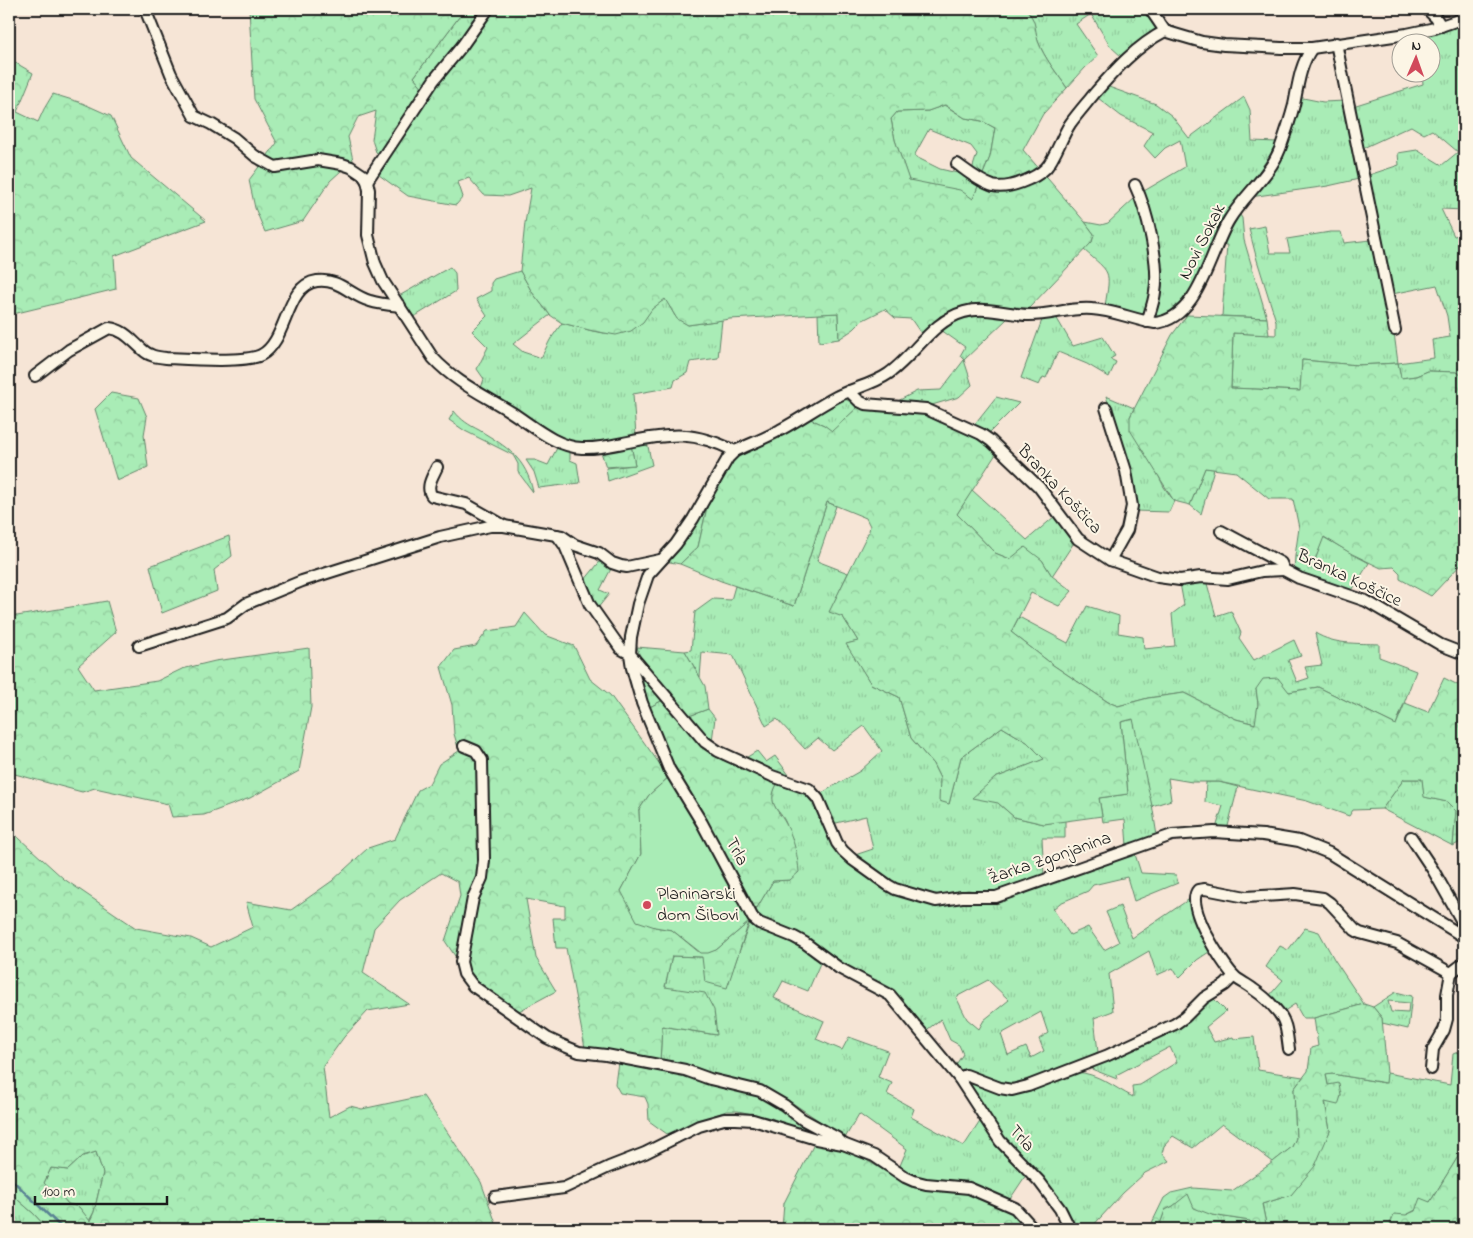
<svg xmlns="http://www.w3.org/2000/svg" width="1473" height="1238" font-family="'Indie Flower',sans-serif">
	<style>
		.grass { fill: url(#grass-tufts); stroke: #628469; fill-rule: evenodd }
		.forest { fill: url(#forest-crowns); stroke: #628469; fill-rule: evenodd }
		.park { fill: #a9ecb6; stroke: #628469 }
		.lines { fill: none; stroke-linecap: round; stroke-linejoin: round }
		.stream { stroke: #598293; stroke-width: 2.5 }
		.street-casing { stroke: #1c1c1c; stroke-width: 14 }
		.street { stroke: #fcf5e5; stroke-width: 10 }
		.poi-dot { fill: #d1495b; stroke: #fcf5e5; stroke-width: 2 }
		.labels { text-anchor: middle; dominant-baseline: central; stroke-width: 4; stroke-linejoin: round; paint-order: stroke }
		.street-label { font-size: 18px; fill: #1c1c1c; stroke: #fcf5e5 }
		.poi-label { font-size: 18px; fill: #1c1c1c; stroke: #fcf5e5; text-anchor: start }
	</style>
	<defs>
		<pattern id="grass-tufts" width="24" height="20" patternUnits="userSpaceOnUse" patternTransform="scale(1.25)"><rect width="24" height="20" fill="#a9ecb6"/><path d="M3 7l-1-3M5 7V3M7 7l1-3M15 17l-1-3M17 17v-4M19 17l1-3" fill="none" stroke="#91ca9c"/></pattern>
		<pattern id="forest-crowns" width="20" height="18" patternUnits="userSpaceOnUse" patternTransform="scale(1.25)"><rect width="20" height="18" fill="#a9ecb6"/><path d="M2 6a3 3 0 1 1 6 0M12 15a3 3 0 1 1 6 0" fill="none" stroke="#91ca9c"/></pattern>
	</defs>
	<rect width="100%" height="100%" fill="#f6e5d6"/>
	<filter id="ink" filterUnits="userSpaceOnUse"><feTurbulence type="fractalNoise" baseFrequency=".02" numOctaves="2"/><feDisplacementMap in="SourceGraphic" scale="10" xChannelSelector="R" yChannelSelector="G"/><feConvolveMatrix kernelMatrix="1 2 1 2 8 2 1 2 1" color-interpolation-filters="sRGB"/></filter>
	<g filter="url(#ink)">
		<g class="grass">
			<polygon points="465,9 485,9 479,18 423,88 414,77"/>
			<path d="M1025,9H1073L1074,11L1077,9H1144L1158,29L1123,58L1110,46L1091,14L1076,24L1098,56L1085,68L1067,88C1057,73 1044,58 1038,41C1033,26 1037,21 1025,9Z"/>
			<polygon points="1464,23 1464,210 1441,209 1454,236 1464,234 1464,377 1456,372 1428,371 1416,376 1401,378 1398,363 1357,365 1302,360 1301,391 1231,388 1233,333 1276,335 1276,321 1257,260 1249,229 1265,226 1270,253 1290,253 1287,239 1330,232 1341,232 1344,243 1371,240 1394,333 1398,363 1434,358 1432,340 1450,337 1447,316 1437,285 1392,294 1366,176 1399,165 1398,153 1417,150 1442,165 1458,152 1432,130 1424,134 1411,126 1361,149 1353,106 1423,84 1422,73 1430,72 1430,42 1418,42 1417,38"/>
			<path d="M1106,86L1156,104L1172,116L1189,138L1244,97L1250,110L1252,141L1277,142C1260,175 1234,202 1216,235C1207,252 1203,272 1194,289C1185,303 1172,315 1155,318C1157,306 1159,294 1159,283C1159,253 1154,219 1144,191L1185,167L1180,140L1165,148L1155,158L1144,146L1153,132L1121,116L1098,98Z"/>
			<polygon points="1298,97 1323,102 1345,101 1359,179 1328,186 1250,197 1271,175 1282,154"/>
			<path d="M944,105L965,118L982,121L995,128L990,157L973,199L909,181L895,140L891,119L897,112L928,111ZM929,129L971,146L977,154L969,179L962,174L940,169L914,156Z"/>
			<path d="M1136,197L1143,217L1152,273L1146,314L1142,316L1105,306C1111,269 1111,274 1084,250L1092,242L1094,234L1085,222L1101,225L1108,223Z"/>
			<polygon points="1240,215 1242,218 1244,240 1267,318 1222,316 1227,245 1222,245 1236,217"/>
			<polygon points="450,267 455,273 456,291 414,317 399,296"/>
			<path d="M520,271L532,292L550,315L513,344L523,352L541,358L550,340L562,323C588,329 618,343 641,323C646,319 648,312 653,308C656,304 661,302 666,299L675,316L688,325L722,320L718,358L690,362L687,373L675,380L673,387L633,394L636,436L584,444L575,442L550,433L526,416L480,391L484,379L477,369L488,347L472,331L487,316L476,299L491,291V283L494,279Z"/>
			<polygon points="838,313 839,339 819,342 818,314"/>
			<polygon points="983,315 1008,318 964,360 972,385 959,397 932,405 894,403 917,391 941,390 964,360 960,356 965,347 941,330 956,320"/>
			<polygon points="1056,317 1073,346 1103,337 1115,356 1110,359 1116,362 1109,377 1087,364 1058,352 1046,378 1043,377 1039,385 1021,378 1042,320"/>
			<polygon points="1106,396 1134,408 1130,417 1164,487 1174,501 1169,512 1135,511 1134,486"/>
			<polygon points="996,397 1019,403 989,433 973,426"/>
			<polygon points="845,399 859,406 832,432 824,425 810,419 840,400"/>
			<path d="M454,411C461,420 469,425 479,430C507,447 526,458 533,492L518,472V464L513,455L465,431L449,420Z"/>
			<polygon points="647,442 652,465 608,481 606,468 635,465 631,445"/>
			<polygon points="557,448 570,451 570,460 577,463 580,483 539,488 534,472 526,460 535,460 548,465"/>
			<polygon points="1205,468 1214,469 1201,514 1190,505"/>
			<polygon points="972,490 1027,540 1055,516 1075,541 1052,576 1042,560 1010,559 995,553 957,514"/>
			<polygon points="827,502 836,506 817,561 848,573 830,611 843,617 858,641 847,644 871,684 899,697 911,738 933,764 940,778 949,804 961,757 1002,727 1027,742 1045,759 995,778 998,803 1014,817 1044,824 1065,820 1065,838 1042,838 1044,877 997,894 968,890 936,895 907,890 852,856 873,849 866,816 832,824 820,794 860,771 882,751 864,726 832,750 818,738 805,749 777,719 766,726 733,655 702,652 700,677 685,651 691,650 695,612 713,599 731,600 735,586 794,606"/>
			<polygon points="708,503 698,547 680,564 665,561"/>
			<polygon points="1323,537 1369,563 1351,592 1294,570 1295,556 1315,560"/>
			<polygon points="602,559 612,567 600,590 609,594 597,609 584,581"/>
			<path d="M1206,580L1216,616L1231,611L1241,633L1239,638L1254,660L1294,640L1301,656L1288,660L1297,682L1309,678L1305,667L1322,665L1315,633C1335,645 1356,643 1379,644V657L1416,671L1396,725L1318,687L1289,692L1256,689L1258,704L1256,724L1236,719L1184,693L1148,698L1118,706L1108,702L1053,665L1011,632L1019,617L1068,643L1087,606L1119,616L1118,633L1143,637L1144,649L1175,646L1172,614L1184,605L1180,583Z"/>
			<polygon points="641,671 663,700 648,708 636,675"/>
			<polygon points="708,709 715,718 712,741 704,736 689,716"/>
			<polygon points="1134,719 1150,791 1157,836 1127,846 1125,819 1103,822 1099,798 1128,794 1121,722"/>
			<polygon points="1404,779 1422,779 1425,797 1447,802 1456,811 1453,846 1382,809"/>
			<polygon points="1206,782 1219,782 1238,787 1227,830 1216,828 1223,806 1205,802"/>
			<path d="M777,784C791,788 805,790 815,802L836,849L873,882L893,893L933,905L959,902H995L1096,868L1134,851L1141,873L1176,875L1178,883L1134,901L1127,877L1093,885L1088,891L1060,903L1053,909L1070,935L1088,927L1104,950L1119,942L1106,912L1120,906L1132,938L1191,898C1194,919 1199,933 1212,950L1197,960L1179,978L1173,968L1157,975L1149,951L1109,974L1113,1011L1094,1018L1098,1052C1077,1063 1027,1086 1004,1084C989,1083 976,1072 960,1072L955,1066L963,1054L959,1045L950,1040L941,1019L924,1032L916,1016L896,994L856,972L797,933L764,920L755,911L773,881L790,880C789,866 790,840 787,827C783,809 764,808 777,784ZM988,980L1009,1000L984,1020L979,1029L967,1019L956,997ZM1041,1012L1048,1033L1039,1039L1044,1051L1031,1058L1026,1047L1008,1055L1001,1034Z"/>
			<polygon points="750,922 796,942 821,961 808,991 783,981 774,998 824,1021 816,1039 842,1050 849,1037 888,1051 878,1077 892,1083 887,1094 914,1109 911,1117 964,1146 981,1120 1004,1154 1026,1175 1008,1202 924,1179 899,1168 907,1149 859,1114 845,1138 788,1100 761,1088 660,1062 662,1026 716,1035 665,987 672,956 702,957 726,988"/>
			<polygon points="1305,928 1319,932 1334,959 1364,1004 1314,1018 1303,1018 1295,1004 1283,1012 1269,996 1283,980 1266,967 1280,946 1288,950"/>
			<path d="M1396,992L1412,996L1408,1029L1382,1023V1018L1373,1007ZM1388,1001L1409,1003L1408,1013L1391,1012Z"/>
			<path d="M1212,997L1226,1011L1206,1027L1214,1042L1233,1037L1234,1039L1254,1037L1258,1070L1303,1077L1294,1089L1296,1139L1292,1147L1273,1162L1222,1124L1193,1148L1173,1136L1164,1146L1162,1153L1169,1161L1145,1173L1123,1193L1090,1229H1073L1068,1210L1042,1177L1003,1139L997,1126L966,1082V1079L1003,1094H1014L1075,1072C1098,1073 1113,1087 1133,1097L1132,1086L1140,1085L1177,1062L1170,1047L1116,1075L1117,1079L1089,1068L1087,1066L1106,1059Z"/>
			<polygon points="1458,1052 1463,1057 1464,1061 1464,1147 1430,1202 1390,1224 1395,1229 1267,1229 1262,1204 1291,1195 1330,1131 1325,1101 1328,1085 1326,1074 1332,1074 1385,1083 1387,1073 1450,1085 1453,1054"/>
			<polygon points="96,1152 103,1173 94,1212 89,1221 79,1207 68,1204 57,1191 50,1189 44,1183 51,1168 68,1170 83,1156"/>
			<polygon points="9,1192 33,1213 48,1229 9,1229"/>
			<polygon points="1188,1193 1212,1215 1250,1221 1252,1229 1160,1229 1159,1227 1165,1210 1173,1206"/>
		</g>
		<g class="forest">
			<path d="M249,9H465L414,77L423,88L431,93L481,29L493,9H1025C1037,20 1034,27 1038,41C1044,58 1057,73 1067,88L1043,114L1023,150L1085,222L1094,234L1092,242L1029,308L970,304L940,316L922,335L911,319L895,318L885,309L863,320L854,329L839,339L838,313L730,319L688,325L677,319L665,299L652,309L643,322L631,331L616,335L593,331L562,323L550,315L532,292L520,271L525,223L531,188L508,196L484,195L469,178L458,182L463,197L456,205L408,196L379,175L388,161L376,152L372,140L376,111L358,117L348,137L353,160L330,181L303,221L265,232L255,208L249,180L277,143L254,99ZM945,105L965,118L982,121L995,128L990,157L973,199L960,190L909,180L895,140L891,119L897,112L928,111Z"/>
			<polygon points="9,59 33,73 17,112 38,122 44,109 53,94 82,103 111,116 131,158 206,221 114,256 116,289 9,315"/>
			<polygon points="1187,315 1267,318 1269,335 1233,333 1231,388 1300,391 1302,360 1357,365 1398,363 1401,378 1416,376 1428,371 1456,372 1464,377 1464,561 1431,596 1400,579 1400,573 1394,567 1381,568 1352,554 1324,537 1315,560 1295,556 1299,528 1293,499 1269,499 1236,472 1205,468 1190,505 1174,501 1130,430 1130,417 1172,335"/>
			<polygon points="111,393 139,398 147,417 144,435 148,467 117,481 95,409"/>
			<polygon points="859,406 920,412 934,416 976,435 996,454 957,514 995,553 1010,559 1025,547 1042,560 1052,576 1072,591 1059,606 1031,593 1011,632 1053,665 1108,702 1118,706 1148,698 1184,693 1236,719 1255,724 1258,704 1256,689 1263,679 1278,678 1289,692 1318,687 1396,725 1405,703 1428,712 1444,678 1464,688 1464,840 1453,846 1456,811 1447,802 1424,797 1422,779 1404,779 1382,809 1353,810 1349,816 1307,801 1219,782 1192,782 1168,778 1171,800 1152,806 1133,719 1121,722 1128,794 1099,798 1102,816 1044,824 1014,817 998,803 972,798 995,778 1044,759 1027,742 1002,727 961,757 949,804 939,801 940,778 933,764 911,738 899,697 871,684 846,644 858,641 843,617 829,612 869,531 870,526 866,518 827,502 794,606 721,581 680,564 698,547 708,503 736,457 755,446 782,436 810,419 824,425 832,431"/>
			<polygon points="631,445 635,465 606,467 601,452"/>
			<polygon points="229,536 232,556 214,570 217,591 162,613 150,566"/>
			<polygon points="107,601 116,632 78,666 94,690 157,681 182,669 215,661 309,648 311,707 299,771 250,798 204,815 172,817 168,804 95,788 82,792 11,773 9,781 9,613 17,616"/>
			<path d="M525,613L545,635L574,646L590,679L610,695L669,777L649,795L639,810L641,854L621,891L655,927L672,930L700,953L716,950L749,922L727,988L705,982L702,957L672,956L665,987L705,993L714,1010L717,1035L662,1026L660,1062L585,1048L566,948H556L553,918H565V906L526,899L536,958L556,991L519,1011L471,980L445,941L460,896L458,882L441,873L400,900L374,928L363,973L409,1004L368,1011L344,1037L323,1066L329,1117L350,1106L362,1109L423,1096L481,1182L498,1229H48L33,1213L9,1192V829L64,879L136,928L191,938L211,947L253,927L246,902L291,910L332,881L368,848L395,839L418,790L429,784L439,764L459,751L454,734L452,705L441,667L454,650L476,646L487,631L516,627ZM96,1152L103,1173L94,1212L90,1221L79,1207L68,1204L57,1191L50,1189L44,1183L51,1168L68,1170L83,1156Z"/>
			<polygon points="637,647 685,651 705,686 708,709 689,716 640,657"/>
			<path d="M663,700L700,746L713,754L777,784C766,805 779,809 787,826C794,840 798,857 799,872L790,880L773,881L755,911L715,835L674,768L648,708Z"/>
			<polygon points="757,751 766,762 775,756 792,779 744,759"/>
			<polygon points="1364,1004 1373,1007 1382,1018 1387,1073 1386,1083 1332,1074 1326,1075 1328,1085 1339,1083 1341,1096 1338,1105 1325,1102 1330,1131 1315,1166 1291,1195 1262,1204 1267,1229 1252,1229 1250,1221 1212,1215 1194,1208 1188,1194 1173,1206 1165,1210 1159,1227 1160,1229 1149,1229 1164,1198 1171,1193 1193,1188 1232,1191 1269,1165 1292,1147 1296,1138 1294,1089 1308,1071 1311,1048 1318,1046 1314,1018"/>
			<polygon points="618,1062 688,1075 753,1093 775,1103 810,1128 807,1132 771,1118 738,1111 726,1111 667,1134 649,1121 648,1104 645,1097 620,1093 615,1084"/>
			<polygon points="814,1144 846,1148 905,1183 959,1191 1012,1209 1030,1229 782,1229 784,1203"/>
			<polygon points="1464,1147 1464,1229 1395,1229 1390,1224 1394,1214 1406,1215 1415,1211 1420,1198 1430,1202"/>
		</g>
		<polygon class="park" points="669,777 703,834 722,875 749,922 716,950 708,953 701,953 672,930 655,927 637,921 621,891 641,854 639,810 649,795"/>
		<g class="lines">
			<polyline class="stream" points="9,1177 63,1229"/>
			<g class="street-casing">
				<g id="street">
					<path d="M145,9L171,74L194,116L211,124L234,138L255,156L275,167L318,160L342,164L351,167L363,175L367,181L369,190L368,235L375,263L383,281L433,358C455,382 484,395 511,412C533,426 556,447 582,448C597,449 613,445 628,442C672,433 694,431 735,451C750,444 766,438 780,430C799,420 817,407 836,397C853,388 872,385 888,374C914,356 932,321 964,312C985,306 1006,314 1027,315C1049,316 1070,307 1092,309C1113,310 1134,320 1155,323C1199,319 1210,251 1229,220C1244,195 1269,177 1280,149C1285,135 1290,120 1294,105C1298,85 1300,65 1312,48"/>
					<polyline points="1150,9 1165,31 1178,35 1202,42 1224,45 1281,48 1312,48 1407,34 1435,28 1464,18"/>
					<polyline points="1427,9 1436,18 1441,26"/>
					<polyline points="1336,43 1395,330"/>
					<path d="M957,164C968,172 980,182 993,186C1008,190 1036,178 1046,168C1055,158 1062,136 1070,124C1077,114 1086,104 1094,94C1115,70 1136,46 1165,31"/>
					<polyline points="367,181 434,80 462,46 488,9"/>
					<path d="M1135,185C1147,210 1160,264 1155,292C1154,302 1150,312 1147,322"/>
					<path d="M35,376L69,350L109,328C125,330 131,340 143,350C149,356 157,357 166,358C187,359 245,363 261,355C288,341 285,285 317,281C339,278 351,296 370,301C379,304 390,305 400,306"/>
					<polyline points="849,391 859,401 865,404 926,409 981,434 991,441 1039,487 1078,539 1110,560 1158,577 1180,580 1201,577 1228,579 1262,571 1284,570"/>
					<polyline points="1106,408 1126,471 1132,506 1127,530 1110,560"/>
					<polyline points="735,451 728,458 693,519 676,544 648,575 638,604 631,637 630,654 632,668 642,703 669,769 702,823 753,918 759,923 794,937 805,943 839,968 890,995 959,1078 1000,1141 1039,1181 1060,1209 1068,1225 1068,1229"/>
					<path d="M437,467C433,476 425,487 432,496L466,504L503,525"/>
					<polyline points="1221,531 1281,563 1284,570 1299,578 1366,601 1441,645 1464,654"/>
					<polyline points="557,535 565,546 590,605 621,649 630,654 705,742 718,751 772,776 809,789 818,799 837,843 843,851 853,860 888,885 895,889 922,897 936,901 962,897 996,897 1172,835 1214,832 1263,835 1299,841 1329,853 1464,937"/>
					<polyline points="139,646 227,618 246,604 302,581 440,537 490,526 504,526 562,536 575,545 599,553 612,563 621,566 627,567 660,560"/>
					<polyline points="464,746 476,751 482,760 484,860 482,878 473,898 461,962 464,974 473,986 547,1038 562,1045 579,1052 606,1055 685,1070 710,1079 760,1091 784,1105 802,1119 837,1138 843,1144"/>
					<polyline points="1411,837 1433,870 1464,925"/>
					<path d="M1289,1049C1287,1036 1287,1022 1278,1012C1271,1003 1262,995 1253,989C1247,984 1239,981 1234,976C1222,963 1184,905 1198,890L1205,889L1246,897L1295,894L1323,898L1330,903L1355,930L1360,933L1397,943L1451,973L1464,963"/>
					<polyline points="1431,1069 1433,1049 1444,1030 1447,1019 1447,995 1451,973"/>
					<polyline points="959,1078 966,1075 1000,1088 1012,1090 1028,1086 1106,1056 1175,1024 1185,1017 1204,998 1225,985 1234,976"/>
					<polyline points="495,1197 564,1188 609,1167 645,1153 699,1126 724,1119 736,1119 753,1120 816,1139 843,1144 874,1156 905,1177 914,1181 926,1184 969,1188 1015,1208 1034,1229"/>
				</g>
			</g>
			<use href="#street" class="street"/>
		</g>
	</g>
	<circle class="poi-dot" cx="647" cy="905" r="5"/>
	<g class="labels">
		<g class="street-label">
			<text transform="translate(1203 242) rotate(-63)">Novi Sokak</text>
			<text transform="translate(1059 490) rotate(47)">Branka Koščica</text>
			<text transform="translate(1349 579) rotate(25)">Branka Koščice</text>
			<text transform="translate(736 852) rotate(62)">Trla</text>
			<text transform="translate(1050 859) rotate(-19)">Žarka Zgonjanina</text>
			<text transform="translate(1021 1139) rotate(49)">Trla</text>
		</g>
		<g class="poi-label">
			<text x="657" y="895">Planinarski<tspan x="657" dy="21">dom Šibovi</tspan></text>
		</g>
	</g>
	<rect width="1473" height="1238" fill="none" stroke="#fcf5e5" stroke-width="30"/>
	<rect x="15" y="15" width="1443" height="1208" fill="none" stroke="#1c1c1c" stroke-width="2" filter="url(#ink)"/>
	<g transform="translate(1416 58) rotate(2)"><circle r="24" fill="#fcf5e5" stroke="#a29e95"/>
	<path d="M0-4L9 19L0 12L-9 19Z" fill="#d1495b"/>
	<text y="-8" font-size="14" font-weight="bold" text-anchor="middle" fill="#1c1c1c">N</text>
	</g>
	<path d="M35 1196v8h132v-8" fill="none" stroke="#1c1c1c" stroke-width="2.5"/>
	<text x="42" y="1196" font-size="15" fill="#1c1c1c" stroke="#fcf5e5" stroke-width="4" paint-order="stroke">100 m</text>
</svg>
